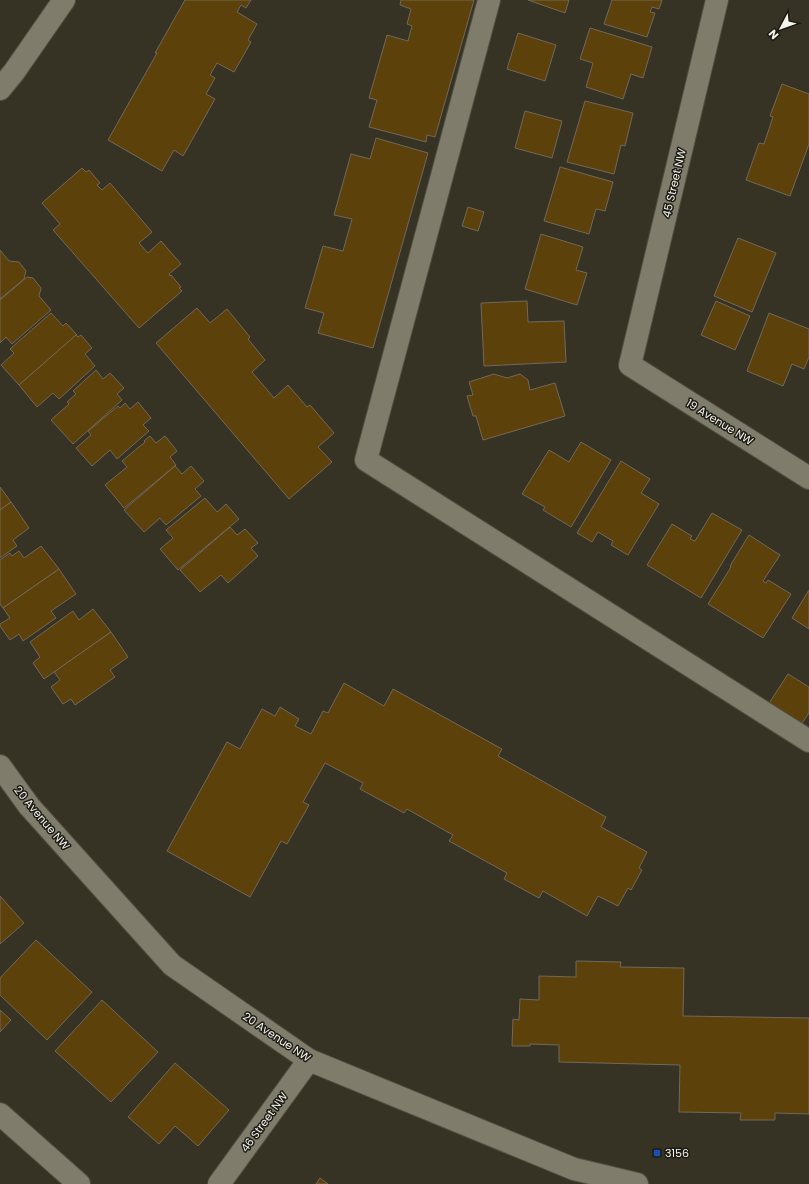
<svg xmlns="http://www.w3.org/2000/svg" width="809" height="1184" font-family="Poppins,sans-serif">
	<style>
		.building { fill: #5d410a; stroke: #72685a }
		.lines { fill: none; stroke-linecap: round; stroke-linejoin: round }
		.minor-casing { stroke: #524f42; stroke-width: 24 }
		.minor { stroke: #7f7c6b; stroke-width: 22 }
		.transit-dot { fill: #1a4fb4; stroke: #1c1b14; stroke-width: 1.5 }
		.labels { text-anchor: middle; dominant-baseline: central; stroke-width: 3; stroke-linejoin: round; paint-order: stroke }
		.street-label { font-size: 11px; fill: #f6f5eb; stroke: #1c1b14 }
		.poi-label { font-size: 11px; fill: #f6f5eb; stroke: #1c1b14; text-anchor: start }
	</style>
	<rect width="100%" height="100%" fill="#363324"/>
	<g class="building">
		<polygon points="185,0 251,0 246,8 241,5 237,12 257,24 248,40 251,42 234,72 217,63 210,75 215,78 206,94 215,99 183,156 174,150 162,171 108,140 157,53 155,53"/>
		<polygon points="401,0 474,0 435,137 427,135 426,142 369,127 377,100 369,98 387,35 408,41 412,26 407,24 411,9 400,5"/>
		<polygon points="528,0 569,0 565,13"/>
		<polygon points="612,0 662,0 659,9 652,7 650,12 655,13 647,37 604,24"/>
		<polygon points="590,28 652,47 643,78 631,74 623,99 586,87 593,63 580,59"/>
		<polygon points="518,33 556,45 545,81 507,69"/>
		<polygon points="782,84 809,94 809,144 790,196 746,180 759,143 764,144 773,117 770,116"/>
		<polygon points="585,101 633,113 625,146 621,145 614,174 567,162"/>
		<polygon points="525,111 562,121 552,158 515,148"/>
		<polygon points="376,138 428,153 373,348 318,333 324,313 305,308 323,246 343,251 352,219 334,215 351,154 370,159"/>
		<polygon points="560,167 613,182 605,211 596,209 589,234 544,221"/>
		<polygon points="82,168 86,172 89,170 100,183 97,185 102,190 110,183 152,232 139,243 148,253 161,241 181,264 169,274 170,276 171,275 181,287 179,288 182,291 139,328 53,230 60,224 42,203"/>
		<polygon points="468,207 484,212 478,231 462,226"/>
		<polygon points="541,234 583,247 576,270 587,273 577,305 525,289"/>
		<polygon points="738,238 776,253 752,312 714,296"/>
		<polygon points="0,250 9,261 19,262 26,271 24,279 0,299"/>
		<polygon points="27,277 33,278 41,288 39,296 51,310 12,344 6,337 0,343 0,300"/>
		<polygon points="527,301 528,322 564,321 566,362 484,366 481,303"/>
		<polygon points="716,301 750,316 735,350 701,335"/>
		<polygon points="197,308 210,323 227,309 250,337 248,339 265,360 252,372 274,398 288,385 307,407 310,405 334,433 318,447 332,462 289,499 156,343"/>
		<polygon points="51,313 63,326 66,323 77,335 19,385 1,365 14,353 10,349"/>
		<polygon points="769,313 809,329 809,357 804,369 792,364 783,386 747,371"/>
		<polygon points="76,335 78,337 81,335 92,348 85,354 95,366 59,399 53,393 37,407 19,385"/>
		<polygon points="96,370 103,379 110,373 124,388 117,394 122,400 73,444 51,420 69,404 67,402 76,394 73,391"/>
		<polygon points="494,374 507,378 520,374 528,380 530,390 555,383 565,416 483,440 476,416 473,416 467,396 473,395 469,382"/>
		<polygon points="138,402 151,418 143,425 149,431 117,459 110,450 92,466 76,448 91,435 88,431 118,406 120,408 125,403 130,409"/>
		<polygon points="150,436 156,443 165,436 177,451 170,457 176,465 124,508 105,485 127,467 122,461 145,442 144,441"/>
		<polygon points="581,442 611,460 571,527 543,510 545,507 522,494 549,450 569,462"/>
		<polygon points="621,461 650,479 641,493 659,504 628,555 611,545 613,541 598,532 592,542 577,533"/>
		<polygon points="175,466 182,474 191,466 204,481 195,489 201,496 166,525 160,518 144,532 124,510"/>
		<polygon points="0,487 11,502 0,510"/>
		<polygon points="205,498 217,512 226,504 239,519 178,570 160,549 173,538 166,530"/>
		<polygon points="11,502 29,528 13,540 17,546 0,558 0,510"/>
		<polygon points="712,513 742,530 701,598 647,565 672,524 692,536 690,539 695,541"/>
		<polygon points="230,527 237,535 245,529 258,543 251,548 258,556 228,583 221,575 200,592 180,570"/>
		<polygon points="749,535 780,555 763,581 766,583 768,580 791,594 763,638 708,604 731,567 730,566"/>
		<polygon points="41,546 59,569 3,608 0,604 0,560 10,553 12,556 19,551 24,558"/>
		<polygon points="59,569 76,594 51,611 56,618 23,641 19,634 10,640 0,626 0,624 10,618 3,608"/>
		<polygon points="809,590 809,629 792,618"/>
		<polygon points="93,609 111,632 44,679 33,663 40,657 30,642 73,611 79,620"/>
		<polygon points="111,632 128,657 110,670 115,677 75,705 71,699 63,704 51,687 60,680 54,672"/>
		<polygon points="788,674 809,687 809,713 796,732 764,711"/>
		<polygon points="344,683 384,706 393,689 502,749 498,756 606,817 601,827 647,852 639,868 642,870 631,890 628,888 618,906 598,896 587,916 543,891 539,898 504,879 507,873 449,841 453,835 407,809 404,813 360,789 363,783 325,763 303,802 309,805 287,844 281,841 250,897 167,851 227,742 240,749 262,709 275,716 280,707 299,719 295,726 311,734 323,711 328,713"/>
		<polygon points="0,896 24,923 0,944"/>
		<polygon points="36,940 92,992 47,1040 0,995 0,978"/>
		<polygon points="576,961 621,962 620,967 684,968 683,1016 809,1018 809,1114 775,1113 775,1120 740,1120 741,1113 679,1112 680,1065 559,1062 559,1045 530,1044 530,1046 512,1046 513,1019 519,1020 520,999 539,1000 539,976 576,977"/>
		<polygon points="102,1000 158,1052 111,1102 55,1051"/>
		<polygon points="0,1010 11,1020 0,1032"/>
		<polygon points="175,1063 229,1110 198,1146 175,1126 159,1144 128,1117"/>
		<polygon points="320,1178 328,1184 316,1184"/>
	</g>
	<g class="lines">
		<g class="minor-casing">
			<g id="minor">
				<polyline points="489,0 366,460 809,741"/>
				<polyline points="717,0 630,365 809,478"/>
				<polyline points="0,89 14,72 64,0"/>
				<polyline points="0,766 29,806 172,965 309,1060 574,1169 637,1184"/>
				<polyline points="0,1114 79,1184"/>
				<polyline points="219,1184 309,1060"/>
			</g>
		</g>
		<use href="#minor" class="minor"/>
	</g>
	<rect class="transit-dot" x="653" y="1149" width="8" height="8" rx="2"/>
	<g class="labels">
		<g class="street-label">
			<text transform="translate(674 183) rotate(-77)">45 Street NW</text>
			<text transform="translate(720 422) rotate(32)">19 Avenue NW</text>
			<text transform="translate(42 818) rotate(50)">20 Avenue NW</text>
			<text transform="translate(277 1037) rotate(34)">20 Avenue NW</text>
			<text transform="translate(264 1122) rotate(-54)">46 Street NW</text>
		</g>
		<g class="poi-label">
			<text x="665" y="1153">3156</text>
		</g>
	</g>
	<g transform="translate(781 28) rotate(229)" stroke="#1c1b14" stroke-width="3" paint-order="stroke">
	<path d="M0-3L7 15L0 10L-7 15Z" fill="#f6f5eb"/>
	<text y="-6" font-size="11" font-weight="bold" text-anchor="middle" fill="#f6f5eb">N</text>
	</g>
</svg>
